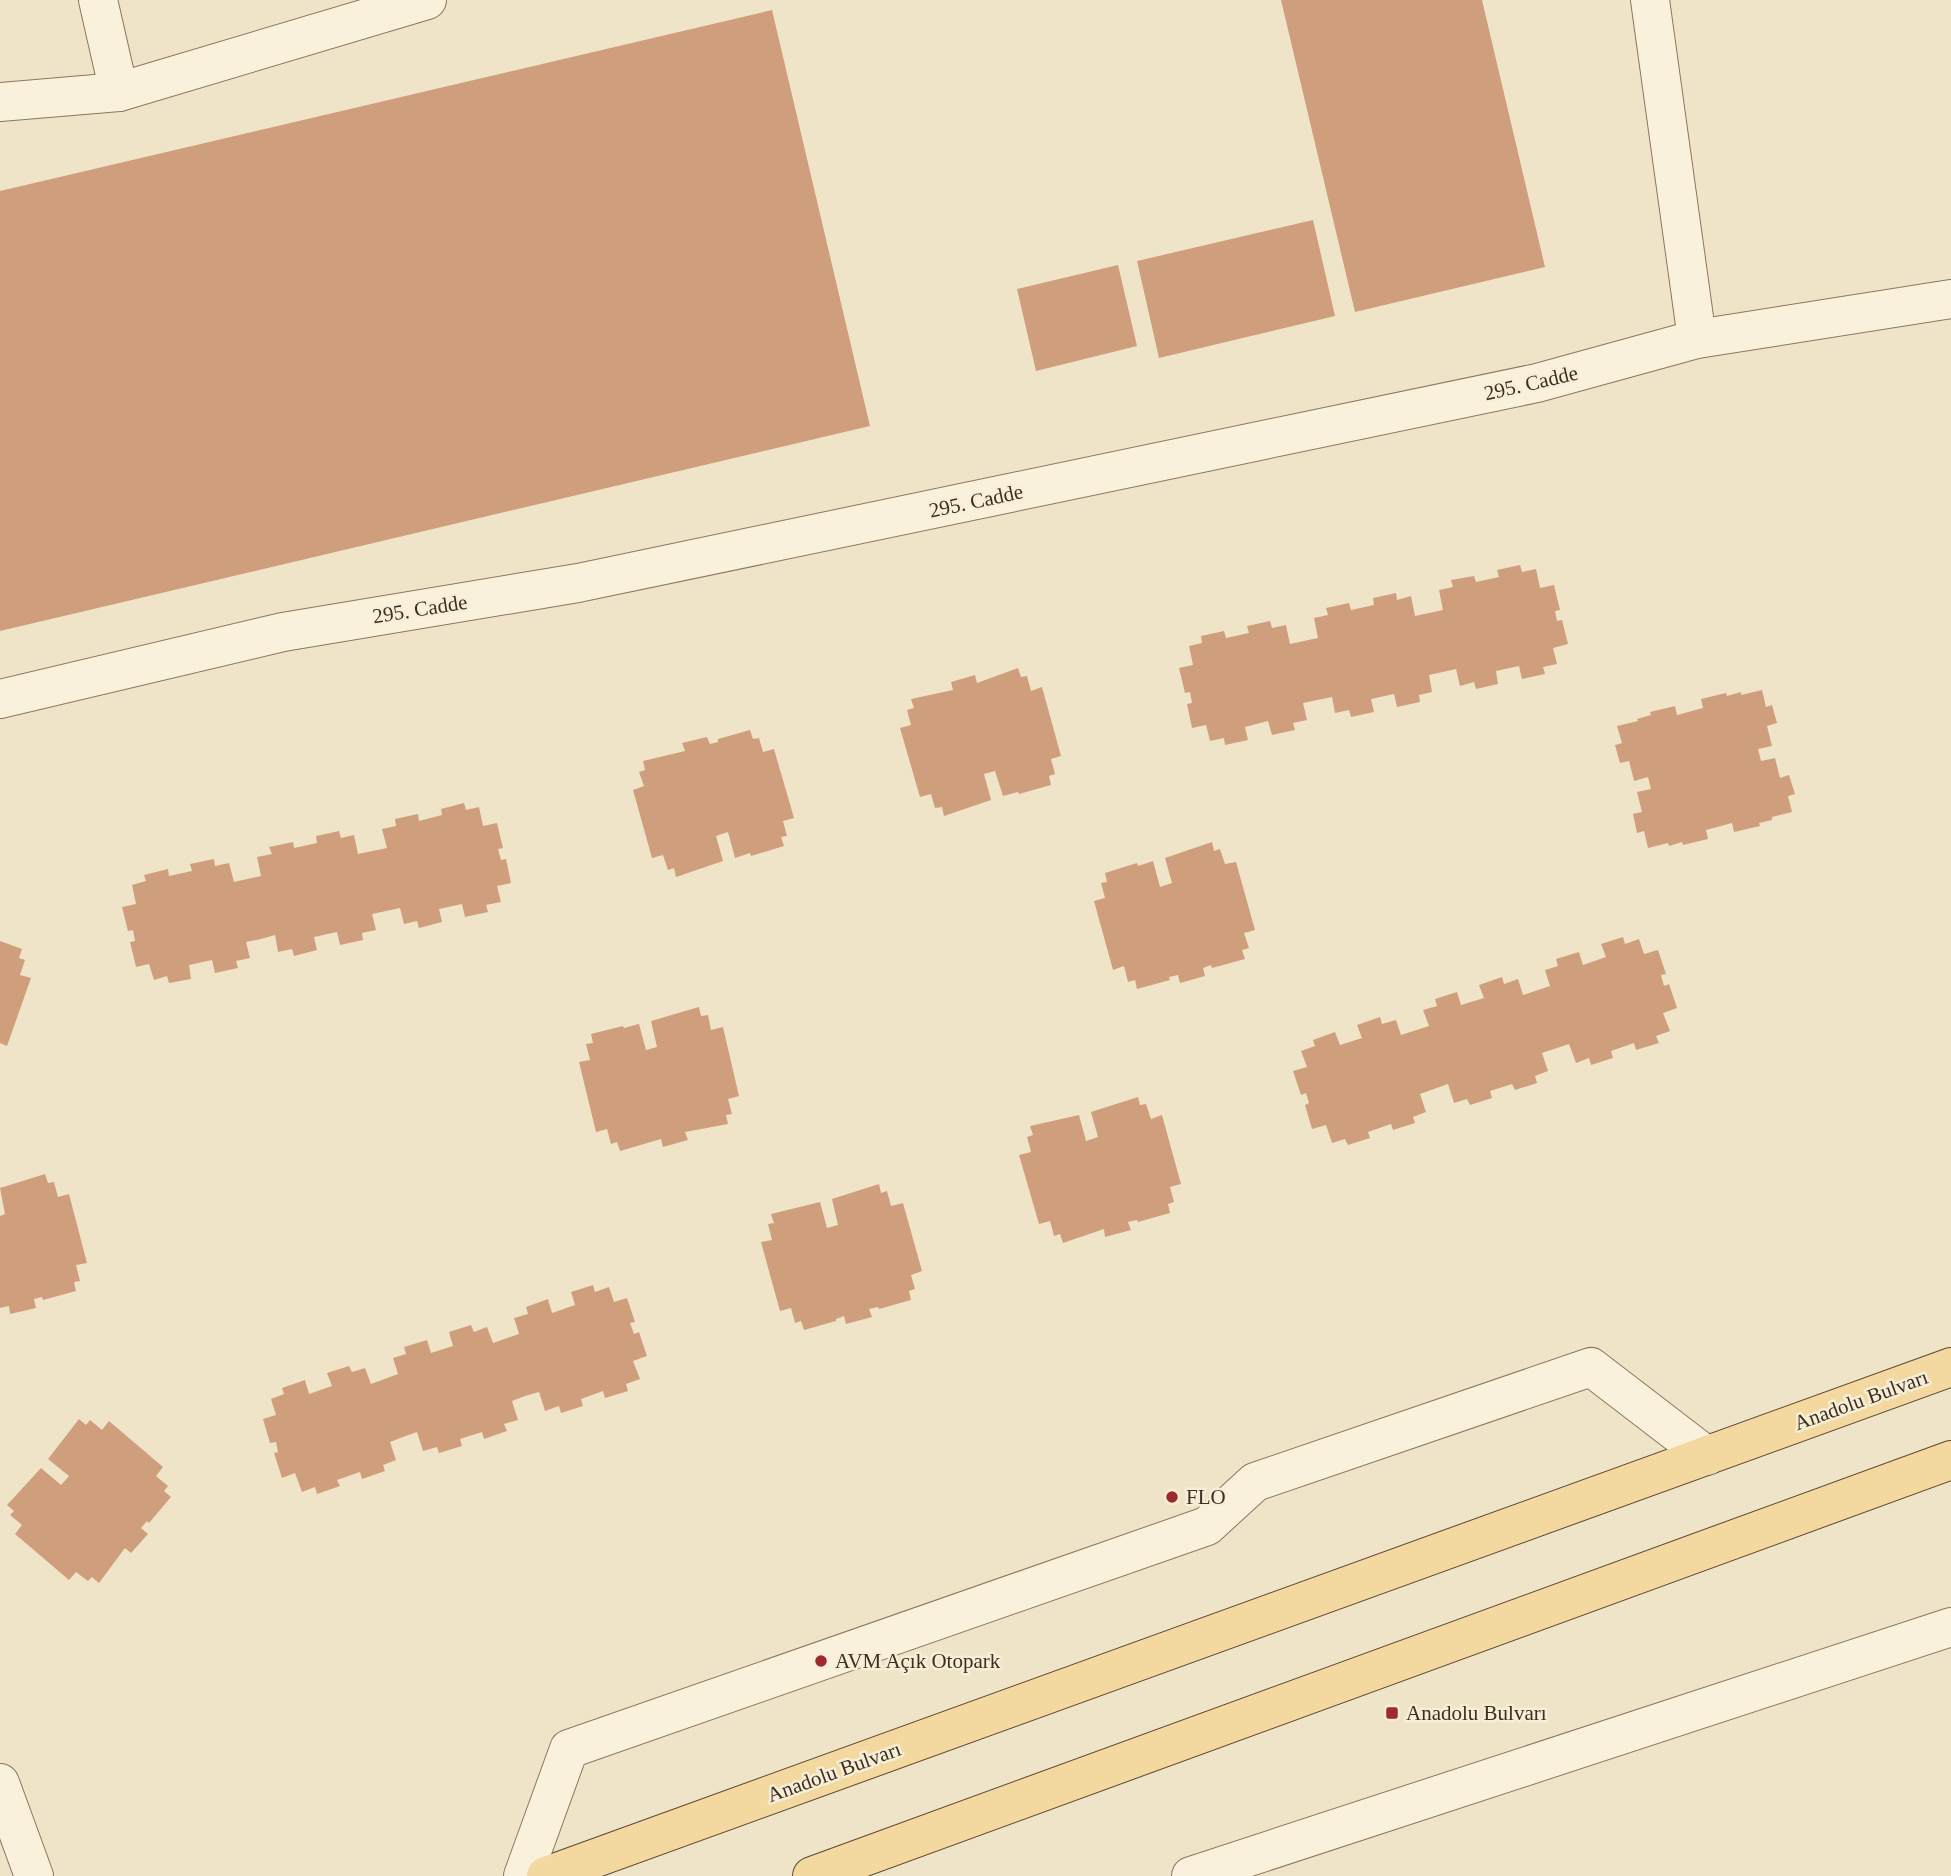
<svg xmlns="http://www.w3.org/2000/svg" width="1951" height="1876" font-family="Georgia,serif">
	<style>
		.building { fill: #cf9f7d }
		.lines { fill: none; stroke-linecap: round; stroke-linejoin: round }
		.minor-casing { stroke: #8d765c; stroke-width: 40 }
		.major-casing { stroke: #5b4430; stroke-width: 40 }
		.minor { stroke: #faf1dc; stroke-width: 38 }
		.major { stroke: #f3d9a0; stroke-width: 38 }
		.poi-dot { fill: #9e2a2b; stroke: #f7eed8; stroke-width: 2.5 }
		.labels { text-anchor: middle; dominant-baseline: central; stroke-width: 5; stroke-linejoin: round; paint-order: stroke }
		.street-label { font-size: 21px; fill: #3d2e20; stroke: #f7eed8 }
		.poi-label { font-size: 21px; fill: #3d2e20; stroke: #f7eed8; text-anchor: start }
	</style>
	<rect width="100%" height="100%" fill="#f0e4c8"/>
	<g class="building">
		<polygon points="1281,0 1482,0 1545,267 1355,312"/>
		<polygon points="772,10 870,426 0,631 0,191"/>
		<polygon points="1313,220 1335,316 1159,358 1137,261"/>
		<polygon points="1118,265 1137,346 1036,371 1017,289"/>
		<polygon points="1520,565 1522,572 1536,569 1540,588 1554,585 1560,610 1555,611 1557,621 1562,620 1568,644 1553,648 1557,664 1543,667 1545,674 1522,679 1519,666 1496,671 1498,684 1476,689 1474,682 1460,686 1456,669 1429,675 1432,692 1419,695 1420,702 1397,707 1394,694 1371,699 1374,712 1351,717 1349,710 1335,713 1332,697 1303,703 1307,720 1293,723 1295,730 1272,735 1268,721 1245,727 1248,740 1225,745 1224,738 1210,741 1206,725 1192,728 1187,704 1192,703 1190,692 1185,693 1179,668 1193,665 1189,646 1202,643 1201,636 1224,631 1226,638 1249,633 1247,626 1270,621 1272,628 1286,625 1290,644 1318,638 1314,618 1328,615 1326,608 1349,603 1351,610 1374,605 1373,598 1396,593 1397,600 1411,596 1415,616 1443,610 1439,590 1453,587 1451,580 1474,576 1476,582 1499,577 1497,570"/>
		<polygon points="1018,668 1021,677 1027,676 1031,691 1042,687 1061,756 1051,759 1055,774 1049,776 1051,785 1019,794 1018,792 1003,796 995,771 984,774 991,800 944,816 942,807 935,808 931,794 920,797 900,728 911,725 907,710 914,708 911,699 953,690 951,682 975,675 977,683"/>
		<polygon points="1762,690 1766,707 1772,705 1777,723 1767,726 1772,746 1758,749 1761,761 1775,758 1780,778 1789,775 1795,794 1788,796 1792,812 1772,817 1772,820 1759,823 1760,826 1734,832 1732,823 1706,830 1708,839 1683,845 1682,842 1669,846 1668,843 1648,848 1644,831 1637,833 1633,814 1642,812 1637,792 1651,789 1648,777 1634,781 1629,761 1620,763 1615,745 1622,743 1617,726 1638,721 1637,719 1651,715 1650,712 1675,706 1677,715 1703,708 1701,699 1726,693 1727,696 1741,692 1741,695"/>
		<polygon points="750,730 753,739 759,738 763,752 774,749 794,818 783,821 787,836 781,837 784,846 751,856 750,853 735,858 728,832 716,836 723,861 676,877 674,868 668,870 663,855 652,858 633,790 644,786 639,772 645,770 643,761 685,751 682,743 707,737 710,744 718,742 718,739"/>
		<polygon points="464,803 466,810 479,807 483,826 497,823 503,848 498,849 501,860 506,859 511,883 497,886 501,902 486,905 488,912 465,917 462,904 439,909 442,922 419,928 417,921 404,924 400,908 372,914 376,930 362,933 363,940 340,945 337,932 314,937 317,950 294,956 292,949 278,952 275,935 261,939 246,942 250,958 236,961 238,968 215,973 212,960 189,965 191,979 169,983 167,976 154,980 149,964 136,967 130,942 135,941 133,930 128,931 122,907 136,904 132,885 146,881 144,875 168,869 169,876 192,871 190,864 214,859 215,866 229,863 234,882 247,879 261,876 257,857 272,854 269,847 293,842 294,848 317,843 316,836 339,831 341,838 354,835 358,854 387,848 382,829 396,826 395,819 418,814 419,821 442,815 441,809"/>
		<polygon points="1212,842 1214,851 1220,849 1225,864 1236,862 1255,930 1244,933 1249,948 1242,950 1245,959 1212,968 1211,965 1203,968 1205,976 1180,983 1178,975 1169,977 1170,980 1137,989 1135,980 1128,982 1124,966 1113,970 1094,901 1105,898 1101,883 1107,882 1105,873 1137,863 1138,866 1153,861 1160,887 1172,883 1165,858"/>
		<polygon points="1623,937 1625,944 1639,939 1644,954 1658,950 1666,974 1661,975 1664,986 1669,984 1677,1008 1663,1013 1670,1031 1656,1036 1659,1043 1636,1050 1634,1043 1611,1051 1613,1058 1591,1065 1589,1058 1576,1063 1569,1044 1542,1053 1548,1071 1535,1076 1537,1083 1515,1090 1512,1084 1490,1091 1492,1098 1470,1105 1467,1099 1454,1103 1448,1084 1420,1094 1426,1112 1413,1117 1415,1123 1393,1130 1391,1124 1368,1132 1370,1138 1348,1145 1345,1139 1332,1143 1326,1125 1312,1129 1305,1105 1309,1103 1306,1093 1301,1095 1293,1071 1307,1067 1301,1051 1315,1046 1313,1040 1335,1032 1340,1045 1362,1038 1357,1025 1380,1017 1382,1024 1396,1020 1401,1035 1429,1026 1423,1010 1437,1006 1435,999 1457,992 1461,1005 1484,998 1479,985 1502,977 1504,984 1518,979 1523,995 1550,986 1545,970 1558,966 1556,959 1579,952 1583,965 1606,957 1601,944"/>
		<polygon points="0,941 22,949 19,958 25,960 20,975 31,978 7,1046 0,1043"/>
		<polygon points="699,1007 701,1016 708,1015 711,1030 723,1027 739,1096 728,1099 732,1114 726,1115 728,1124 685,1132 688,1140 663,1147 661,1139 620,1151 617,1142 611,1144 607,1129 596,1132 579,1062 590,1060 586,1044 593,1043 591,1034 623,1026 624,1028 639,1024 646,1050 657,1047 651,1021"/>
		<polygon points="1138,1097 1140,1105 1146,1104 1151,1119 1162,1115 1181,1184 1170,1187 1174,1202 1168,1204 1170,1213 1138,1222 1137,1220 1128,1222 1131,1230 1105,1237 1104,1229 1063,1243 1060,1234 1054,1236 1050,1221 1039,1224 1019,1155 1031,1152 1027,1137 1033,1135 1030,1126 1079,1115 1086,1141 1098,1137 1091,1112"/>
		<polygon points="45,1174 48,1183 54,1182 58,1197 69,1194 87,1263 76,1265 80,1281 74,1282 76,1291 43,1300 42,1297 34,1299 36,1308 10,1314 9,1306 0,1308 0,1216 5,1214 0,1188"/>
		<polygon points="879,1184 881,1193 887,1191 891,1206 903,1203 922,1271 911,1275 915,1289 909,1291 911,1300 879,1309 878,1307 869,1309 872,1317 846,1324 844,1316 836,1319 836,1321 804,1330 801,1321 795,1323 791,1308 780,1311 761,1242 772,1240 768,1224 774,1223 771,1214 820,1202 827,1228 838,1225 832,1199"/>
		<polygon points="593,1285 595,1292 609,1287 614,1302 627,1298 635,1322 630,1323 634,1334 639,1332 647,1356 633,1361 640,1379 626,1384 628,1391 605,1398 603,1391 581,1399 583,1406 561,1413 559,1406 545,1411 539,1392 525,1396 512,1401 518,1420 504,1424 507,1431 484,1439 482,1432 460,1439 462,1446 439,1453 437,1447 423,1451 417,1432 403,1437 390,1442 396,1460 383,1465 385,1471 362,1479 360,1472 337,1480 340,1486 317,1494 315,1487 302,1492 295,1473 282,1478 274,1453 278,1452 276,1442 270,1443 263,1419 276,1415 271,1399 284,1394 282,1388 305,1380 309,1394 332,1386 327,1373 349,1366 352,1372 365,1368 371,1384 398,1374 393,1358 406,1354 404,1347 427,1340 431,1353 453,1346 449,1332 471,1325 474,1332 487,1327 493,1343 519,1334 514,1318 528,1314 526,1307 548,1299 552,1313 575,1305 571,1292"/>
		<polygon points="79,1419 86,1425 90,1420 102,1430 109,1421 163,1467 156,1476 168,1486 164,1491 171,1497 149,1523 147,1521 141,1528 148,1534 131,1553 125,1548 99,1583 92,1577 88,1581 76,1572 69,1580 15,1534 22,1525 10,1515 14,1511 7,1505 41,1468 61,1485 69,1476 48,1459"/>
	</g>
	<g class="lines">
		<g class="minor-casing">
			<g id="minor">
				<polyline points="98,0 119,92"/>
				<polyline points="1650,0 1697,339"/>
				<polyline points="0,102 119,92 427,0"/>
				<polyline points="0,699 283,632 578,583 1537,383 1697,339 1951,299"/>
				<polyline points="0,1783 34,1876"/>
				<polyline points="523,1876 569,1749 1207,1526 1255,1482 1591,1367 1707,1456"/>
				<polyline points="1191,1876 1951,1627"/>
			</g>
		</g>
		<g class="major-casing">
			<g id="major">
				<polyline points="546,1876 1951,1367"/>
				<polyline points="812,1876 1951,1460"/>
			</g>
		</g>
		<use href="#minor" class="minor"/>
		<use href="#major" class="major"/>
	</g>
	<g class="poi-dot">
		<circle cx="1172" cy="1497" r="7"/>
		<circle cx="821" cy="1661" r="7"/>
		<rect x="1385" y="1706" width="14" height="14" rx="3.5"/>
	</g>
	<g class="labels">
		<g class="street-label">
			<text transform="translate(1531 383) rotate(-13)">295. Cadde</text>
			<text transform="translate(976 501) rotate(-12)">295. Cadde</text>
			<text transform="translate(420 609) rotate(-9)">295. Cadde</text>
			<text transform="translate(1861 1400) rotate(-20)">Anadolu Bulvarı</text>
			<text transform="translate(834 1772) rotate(-20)">Anadolu Bulvarı</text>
		</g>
		<g class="poi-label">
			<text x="1186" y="1497">FLO</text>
			<text x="835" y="1661">AVM Açık Otopark</text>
			<text x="1406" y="1713">Anadolu Bulvarı</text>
		</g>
	</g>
</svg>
